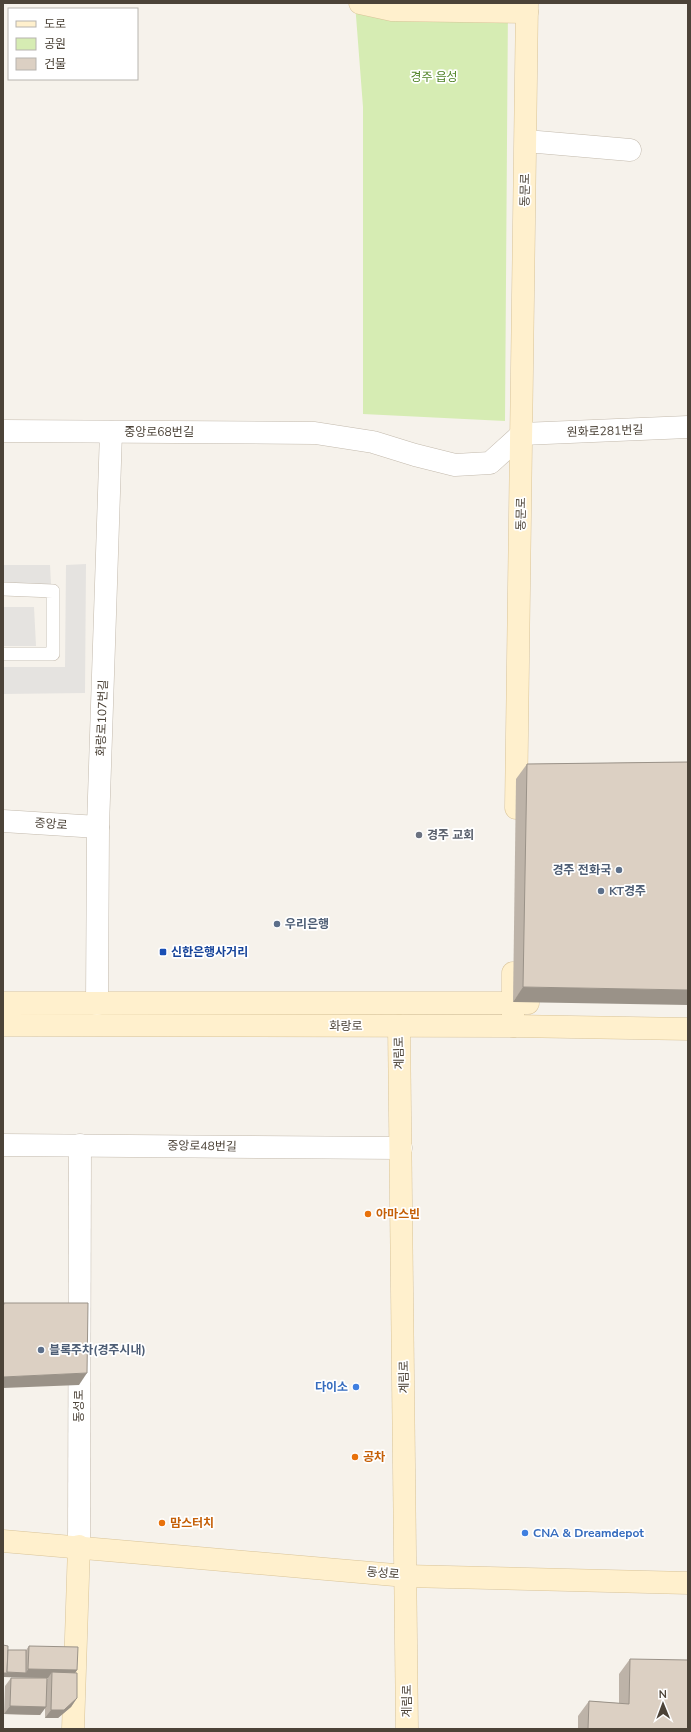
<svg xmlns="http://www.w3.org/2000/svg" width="691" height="1732" font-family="'Nunito Sans','Noto Sans KR',sans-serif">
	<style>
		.green { fill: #d6ecb3 }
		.parking { fill: #e5e3e0 }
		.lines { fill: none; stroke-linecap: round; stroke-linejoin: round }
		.lane-casing { stroke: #c3baad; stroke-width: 14 }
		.street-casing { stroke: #c3baad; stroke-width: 23 }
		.secondary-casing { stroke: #d9c499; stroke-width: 23 }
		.lane { stroke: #fff; stroke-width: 13 }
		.street { stroke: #fff; stroke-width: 22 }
		.secondary { stroke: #fff0cd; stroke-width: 22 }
		.wall { fill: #bdb3a8 }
		.shaded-wall { fill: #9a9288 }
		.building { fill: #dcd0c3; stroke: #9a9288 }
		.worship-dot { fill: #6b7280; stroke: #fff; stroke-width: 1.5 }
		.service-dot { fill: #5c6f8a; stroke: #fff; stroke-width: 1.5 }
		.transit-dot { fill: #1a4fb4; stroke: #fff; stroke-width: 1.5 }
		.food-dot { fill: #e8710a; stroke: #fff; stroke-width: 1.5 }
		.shop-dot { fill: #3f7fe0; stroke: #fff; stroke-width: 1.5 }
		.labels { text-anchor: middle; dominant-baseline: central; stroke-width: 3.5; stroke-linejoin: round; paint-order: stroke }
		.park-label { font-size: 12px; fill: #4f8326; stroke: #fff }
		.street-label { font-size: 12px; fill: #4c4338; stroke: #fff }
		.worship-label { font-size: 12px; font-weight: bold; fill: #5b616d; stroke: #fff; text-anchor: start }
		.service-label { font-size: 12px; font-weight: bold; fill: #4e5e75; stroke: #fff; text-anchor: start }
		.transit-label { font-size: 12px; font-weight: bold; fill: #164399; stroke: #fff; text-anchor: start }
		.food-label { font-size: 12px; font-weight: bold; fill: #c56008; stroke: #fff; text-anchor: start }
		.shop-label { font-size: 12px; font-weight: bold; fill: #366cbe; stroke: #fff; text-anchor: end }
	</style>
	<rect width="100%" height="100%" fill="#f6f2eb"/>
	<polygon class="green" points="355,3 508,3 505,421 363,414 363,107"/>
	<g class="parking">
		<polygon points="86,564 85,693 3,694 3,667 65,667 66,565"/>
		<polygon points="3,565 50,565 51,584 3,584"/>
		<polygon points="3,607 34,607 36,646 3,646"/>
	</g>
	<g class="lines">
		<g class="lane-casing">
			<polyline id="lane" points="3,589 53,591 53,654 3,654"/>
		</g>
		<g class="street-casing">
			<g id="street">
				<polyline points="526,141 630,150"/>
				<polyline points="3,431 315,433 373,442 415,455 455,465 490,463 522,434 688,427"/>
				<polyline points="3,821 98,827"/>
				<polyline points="97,1004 98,827 111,432"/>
				<polyline points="3,1145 401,1148"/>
				<polyline points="79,1546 80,1145"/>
			</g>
		</g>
		<g class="secondary-casing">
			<g id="secondary">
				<polyline points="360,3 392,10 527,12"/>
				<polyline points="516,808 527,3"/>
				<polyline points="3,1003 528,1003"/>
				<polyline points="3,1025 513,1026 688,1029"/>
				<polyline points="399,1026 407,1729"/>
				<polyline points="513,1026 513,973"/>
				<polyline points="3,1541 406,1576 688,1583"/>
				<polyline points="73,1729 79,1546"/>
			</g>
		</g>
		<use href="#lane" class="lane"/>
		<use href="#street" class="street"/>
		<use href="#secondary" class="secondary"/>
	</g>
	<g class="wall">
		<polygon points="688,762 513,1002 516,779 527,764"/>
		<polygon points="29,1646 77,1670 75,1673 77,1698 71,1707 58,1718 45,1718 45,1708 40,1715 4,1714 5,1686 11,1678 47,1679 48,1678 4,1677 8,1650 26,1650"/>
		<polygon points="630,1659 688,1729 578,1729 578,1716 589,1701 619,1703 619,1674"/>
	</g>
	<g class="shaded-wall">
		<polygon points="523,987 688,990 688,1005 513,1002"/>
		<polygon points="87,1373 79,1385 3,1388 3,1377"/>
		<polygon points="28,1669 77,1670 71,1679 52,1672 48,1678 4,1677 3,1678 3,1673 4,1672 26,1673"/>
		<polygon points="77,1698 71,1707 58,1718 45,1718 51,1710"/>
		<polygon points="10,1706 46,1707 40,1715 4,1714"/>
	</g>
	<g class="building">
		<polygon points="688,762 688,990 523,987 527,764"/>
		<polygon points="4,1303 88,1303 87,1373 3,1377 3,1308"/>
		<polygon points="3,1645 8,1646 7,1673 3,1673"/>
		<polygon points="29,1646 78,1647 77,1670 28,1669"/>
		<polygon points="8,1650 26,1650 26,1673 7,1672"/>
		<polygon points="630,1659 688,1660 688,1729 588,1729 589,1701 629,1704"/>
		<polygon points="52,1672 77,1673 77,1698 64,1710 51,1710"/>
		<polygon points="11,1678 47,1678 46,1707 10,1706"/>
	</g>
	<circle class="worship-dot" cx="419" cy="835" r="4"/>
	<g class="service-dot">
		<circle cx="619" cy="870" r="4"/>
		<circle cx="601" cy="891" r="4"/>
		<circle cx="277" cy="924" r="4"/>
		<circle cx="41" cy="1350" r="4"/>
	</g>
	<rect class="transit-dot" x="159" y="948" width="8" height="8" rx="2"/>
	<g class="food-dot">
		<circle cx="368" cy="1214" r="4"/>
		<circle cx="355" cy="1457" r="4"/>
		<circle cx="162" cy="1523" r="4"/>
	</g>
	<g class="shop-dot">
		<circle cx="356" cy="1387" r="4"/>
		<circle cx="525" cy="1533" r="4"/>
	</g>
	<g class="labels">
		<g class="park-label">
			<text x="434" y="77">경주 읍성</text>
		</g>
		<g class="street-label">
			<text transform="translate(525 190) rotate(-89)">동문로</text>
			<text transform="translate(605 431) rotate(-2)">원화로281번길</text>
			<text x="159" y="432">중앙로68번길</text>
			<text transform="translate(521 514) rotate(-89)">동문로</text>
			<text transform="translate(102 718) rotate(-88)">화랑로107번길</text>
			<text transform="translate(51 824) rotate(4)">중앙로</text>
			<text x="346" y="1026">화랑로</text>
			<text transform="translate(399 1053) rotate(-91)">계림로</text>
			<text transform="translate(202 1146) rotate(1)">중앙로48번길</text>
			<text transform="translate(404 1377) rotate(-91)">계림로</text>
			<text transform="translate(79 1406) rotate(-90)">동성로</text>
			<text transform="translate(383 1573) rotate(5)">동성로</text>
			<text transform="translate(407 1701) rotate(-90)">계림로</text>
		</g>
		<g class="worship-label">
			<text x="427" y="835">경주 교회</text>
		</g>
		<g class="service-label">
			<text x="611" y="870" text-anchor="end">경주 전화국</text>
			<text x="609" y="891">KT경주</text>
			<text x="285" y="924">우리은행</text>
			<text x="49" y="1350">블록주차(경주시내)</text>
		</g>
		<g class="transit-label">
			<text x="171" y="952">신한은행사거리</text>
		</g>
		<g class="food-label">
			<text x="376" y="1214">아마스빈</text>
			<text x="363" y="1457">공차</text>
			<text x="170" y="1523">맘스터치</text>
		</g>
		<g class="shop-label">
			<text x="348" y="1387">다이소</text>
			<text x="533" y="1533" text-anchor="start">CNA &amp; Dreamdepot</text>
		</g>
	</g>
	<rect width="691" height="1732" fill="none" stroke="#4c4338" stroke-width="8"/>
	<rect x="8" y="8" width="130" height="72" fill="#ffffff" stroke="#b7b4af"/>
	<rect x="16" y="21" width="20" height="6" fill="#fff0cd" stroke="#b7b4af"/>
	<text x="44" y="28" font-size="12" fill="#4c4338">도로</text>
	<rect x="16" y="38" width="20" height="12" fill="#d6ecb3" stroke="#b7b4af"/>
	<text x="44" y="48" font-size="12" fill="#4c4338">공원</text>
	<rect x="16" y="58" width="20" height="12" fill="#dcd0c3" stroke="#b7b4af"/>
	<text x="44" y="68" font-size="12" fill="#4c4338">건물</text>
	<g transform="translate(663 1704) rotate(359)" stroke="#ffffff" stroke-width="3" paint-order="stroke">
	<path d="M0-3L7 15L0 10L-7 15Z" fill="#4c4338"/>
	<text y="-6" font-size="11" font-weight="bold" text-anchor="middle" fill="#4c4338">N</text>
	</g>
</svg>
